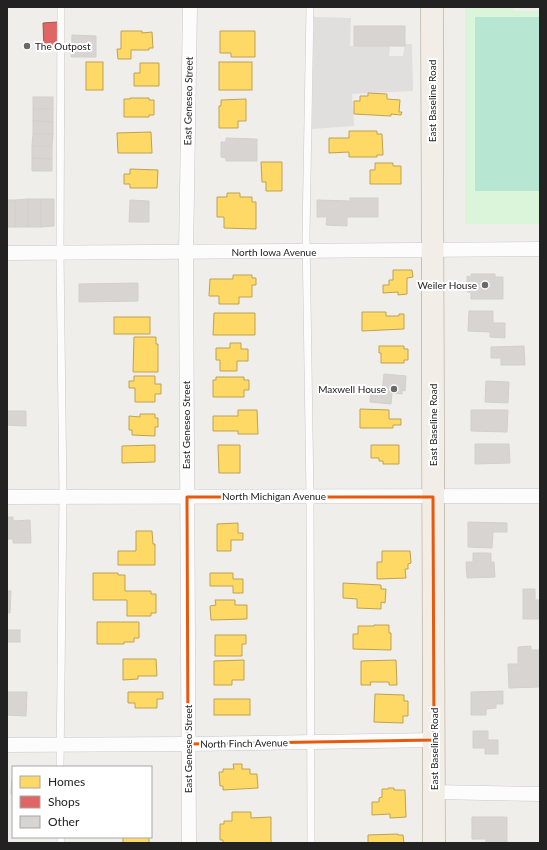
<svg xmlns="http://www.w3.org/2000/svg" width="547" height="850" font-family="Lato,sans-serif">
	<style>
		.park { fill: #daf5da }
		.pitch { fill: #b7e6d2 }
		.parking { fill: #e0dfde }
		.homes { fill: #ffd966; stroke: #bda252 }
		.shops { fill: #e06666; stroke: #a75252 }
		.building { fill: #d7d4d2; stroke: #d3d0cc }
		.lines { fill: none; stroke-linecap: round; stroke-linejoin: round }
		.lane-casing { stroke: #c9c8c7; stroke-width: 8 }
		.street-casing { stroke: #c9c8c7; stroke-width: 15 }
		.primary-casing { stroke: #a79c86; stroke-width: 23 }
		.lane { stroke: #fdfcfc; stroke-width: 7 }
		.street { stroke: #fdfcfc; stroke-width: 14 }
		.primary { stroke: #f3ede7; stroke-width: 22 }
		.marked { fill: none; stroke: #e8590c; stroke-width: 3; stroke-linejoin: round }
		.poi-dot { fill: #6a6968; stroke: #fff; stroke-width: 1.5 }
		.labels { text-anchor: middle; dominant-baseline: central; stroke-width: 4; stroke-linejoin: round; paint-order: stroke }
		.poi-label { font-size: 10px; fill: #222; stroke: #fff; text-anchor: end }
		.street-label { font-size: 10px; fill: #222; stroke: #fff }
	</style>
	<rect width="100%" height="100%" fill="#f0eeeb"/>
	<polygon class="park" points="465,7 514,7 514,11 540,11 540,224 465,224"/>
	<rect class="pitch" x="475" y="17" width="65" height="174"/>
	<polygon class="parking" points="314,17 351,18 350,46 390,46 389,56 403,56 405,44 412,44 413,91 352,94 354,126 312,129"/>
	<g class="homes">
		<polygon points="121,31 142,31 142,33 152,32 153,48 149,48 149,50 131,50 131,59 118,59 117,49 121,49"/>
		<polygon points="220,31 255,31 255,57 231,57 231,53 220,53"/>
		<rect x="86" y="62" width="17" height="28"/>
		<rect x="219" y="62" width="33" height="28"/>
		<polygon points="140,63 159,63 159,86 134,86 134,73 140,73"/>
		<polygon points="368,93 387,94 387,99 400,100 399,112 402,112 401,115 391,114 391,116 354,114 354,101 360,101 360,96 368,96"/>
		<polygon points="130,98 149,98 149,100 154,100 154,115 149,115 149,117 124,117 124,99 130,99"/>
		<polygon points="246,99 246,121 238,121 238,128 219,128 219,106 221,106 221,100"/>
		<polygon points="349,131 377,131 377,134 382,134 383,155 377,155 377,157 349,157 349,152 329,153 329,138 349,138"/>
		<polygon points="151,132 152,153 118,153 117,133"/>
		<polygon points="261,162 282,162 282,191 266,191 266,182 262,182"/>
		<polygon points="375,163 393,163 393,166 401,166 401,184 370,184 370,170 375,170"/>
		<polygon points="130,169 158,170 157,188 130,188 130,184 124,184 124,174 130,174"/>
		<polygon points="227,193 240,193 240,197 252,197 252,202 256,202 256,229 224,228 224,217 217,217 217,197 227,197"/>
		<polygon points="393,270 412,270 413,277 407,278 407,294 398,295 398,292 383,293 383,285 389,285 389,280 393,280"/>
		<polygon points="233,275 252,275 252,278 256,278 256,285 252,285 252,297 239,297 239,304 219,304 219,296 209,296 210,279 233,279"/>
		<polygon points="362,312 386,312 386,316 399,316 399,314 404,314 404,329 362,331"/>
		<polygon points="214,313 255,313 255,335 213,335"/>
		<rect x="114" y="317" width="36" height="17"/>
		<polygon points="134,337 156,337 156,344 158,344 158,372 133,372"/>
		<polygon points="230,343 241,343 241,349 248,349 248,361 237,361 237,371 220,371 220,360 216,360 216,348 230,348"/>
		<polygon points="379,346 404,346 404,349 408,349 408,360 404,360 404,363 381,363 381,353 379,353"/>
		<polygon points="134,376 155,376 155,384 161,384 161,394 155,394 155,402 135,402 135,388 129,388 129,381 134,381"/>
		<polygon points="216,377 244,377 244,380 249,380 249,390 244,390 244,397 213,397 213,380 216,380"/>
		<polygon points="360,409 389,410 389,419 401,419 401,425 393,425 393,428 360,428"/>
		<polygon points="238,410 257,410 258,434 238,434 238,431 213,431 213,416 238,416"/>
		<polygon points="140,414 155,414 155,418 158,418 158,427 155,427 155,436 132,435 132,430 129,430 129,416 140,417"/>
		<polygon points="155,445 155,462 122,463 122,446"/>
		<polygon points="218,445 240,445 240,473 219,473"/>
		<polygon points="371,445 399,445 399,464 383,464 383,461 379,461 379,458 371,458"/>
		<polygon points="238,523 238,533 243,533 243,540 231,540 231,551 217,551 217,524"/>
		<polygon points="136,531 152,531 153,544 155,544 155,565 118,565 118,551 136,551"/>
		<polygon points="382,551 410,551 411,563 408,564 408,569 405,569 406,578 377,579 377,562 382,562"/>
		<polygon points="93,573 118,573 118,575 125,575 125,591 151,591 151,594 156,594 156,613 151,613 151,616 127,616 127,600 93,600"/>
		<polygon points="210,573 233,573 233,579 243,579 243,593 233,593 233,586 210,586"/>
		<polygon points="343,583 381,585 381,589 386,589 385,603 381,602 381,609 357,608 357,599 343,598"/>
		<polygon points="215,600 235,600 235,605 247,605 247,619 211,620 210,606 216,605"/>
		<polygon points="97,622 139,622 139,638 134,638 134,642 124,642 124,644 97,644"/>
		<polygon points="374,625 389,625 389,633 391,633 391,650 353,649 353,634 358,634 358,626 374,626"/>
		<polygon points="215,635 246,635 246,644 242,644 242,656 215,656"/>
		<polygon points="123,659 156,659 157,676 138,676 138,679 123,680"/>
		<polygon points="244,660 244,680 232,680 232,685 214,685 214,661"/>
		<polygon points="396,660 397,685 389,685 389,682 370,682 371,685 361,685 361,661"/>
		<polygon points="128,692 163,692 163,699 157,699 157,708 135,708 135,703 128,703"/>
		<polygon points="375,694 404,695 404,701 408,701 408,716 403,716 403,723 374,722"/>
		<rect x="214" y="699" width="36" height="16"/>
		<polygon points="233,764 242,764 242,769 250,769 250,774 257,774 258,788 223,790 223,786 220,786 219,772 223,772 223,769 234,769"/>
		<polygon points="388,788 394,788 394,790 405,790 406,817 390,818 390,814 372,815 372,802 379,802 379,798 382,797 382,789 388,789"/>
		<polygon points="232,812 251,812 251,818 271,817 271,843 223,843 223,840 220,840 220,824 224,824 224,821 232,821"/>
		<polygon points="398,834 398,835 403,835 404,843 368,843 368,835"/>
		<rect x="123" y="837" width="26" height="6"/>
	</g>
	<polygon class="shops" points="58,22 58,49 44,49 43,23"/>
	<g class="building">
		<rect x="354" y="26" width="51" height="20"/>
		<polygon points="72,35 96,36 96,57 71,57"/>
		<rect x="33" y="97" width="20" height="12"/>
		<polygon points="33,109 53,109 53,122 33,121"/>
		<polygon points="33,121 53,122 53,134 33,134"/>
		<polygon points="33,134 53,134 52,146 32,146"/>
		<polygon points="226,138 257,139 257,161 226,161 226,158 221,157 221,142 226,142"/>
		<polygon points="32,146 52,146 52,159 32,158"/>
		<polygon points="32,158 52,159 52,171 32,171"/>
		<polygon points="350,198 378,198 378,217 347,217 347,226 326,225 327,217 317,217 317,200 350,201"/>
		<polygon points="28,199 28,227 15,227 15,200"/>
		<rect x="28" y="199" width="13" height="28"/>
		<polygon points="41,199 54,199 54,226 41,227"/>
		<rect x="7" y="200" width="8" height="27"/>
		<polygon points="130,200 149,201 149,222 129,222"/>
		<polygon points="471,274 495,274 495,277 503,277 503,299 471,299 471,292 467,292 467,276 471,277"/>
		<polygon points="138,283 138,301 79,302 79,284"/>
		<polygon points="469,311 493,311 493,323 505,323 505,338 490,337 490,332 468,331"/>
		<polygon points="524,346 525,365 501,365 501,358 491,358 491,347"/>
		<polygon points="384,374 406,376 405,391 402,390 402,394 392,393 391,404 370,402 371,391 382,392"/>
		<polygon points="486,381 509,382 508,403 485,402"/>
		<polygon points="471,410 508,410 507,432 471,431"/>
		<polygon points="7,411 26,411 26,426 7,425"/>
		<polygon points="475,444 509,444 510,463 475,464"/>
		<polygon points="7,517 13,517 13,521 30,520 31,543 13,543 13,539 7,539"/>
		<polygon points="468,522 507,523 507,532 493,532 492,548 468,547"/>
		<polygon points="473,553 491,553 491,562 494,562 495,577 467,578 466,562 473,562"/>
		<polygon points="523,589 535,589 535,600 540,600 540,619 523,619"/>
		<polygon points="7,591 11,591 10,613 7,613"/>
		<rect x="7" y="630" width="13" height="12"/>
		<polygon points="531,646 531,650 540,650 540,687 509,688 508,664 518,664 518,647"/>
		<polygon points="503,691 503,704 496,704 496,708 486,709 486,715 471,715 471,692"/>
		<polygon points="7,692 27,692 26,716 7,715"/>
		<polygon points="473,731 488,731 488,740 498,740 498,754 485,754 485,748 473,748"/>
		<polygon points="12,778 13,778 13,794 11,794"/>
		<polygon points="472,817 507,817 507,843 486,843 486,839 472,839"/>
	</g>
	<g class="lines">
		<g class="lane-casing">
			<g id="lane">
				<polyline points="310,7 306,235 310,496 311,843"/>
				<polyline points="60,767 63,497 60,253 61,7"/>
				<polyline points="61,837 61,843"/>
			</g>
		</g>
		<g class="street-casing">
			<g id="street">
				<polyline points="7,253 540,249"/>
				<polyline points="7,497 540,496"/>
				<polyline points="7,745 188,744 434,740"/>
				<polyline points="434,792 540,794"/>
				<polyline points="189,843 186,252 190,7"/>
			</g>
		</g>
		<g class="primary-casing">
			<polyline id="primary" points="432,7 434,843"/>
		</g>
		<use href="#lane" class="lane"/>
		<use href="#street" class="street"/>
		<use href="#primary" class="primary"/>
	</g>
	<path class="marked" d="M187,497H433L434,740L188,744Z"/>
	<g class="poi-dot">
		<circle cx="27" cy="46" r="4"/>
		<circle cx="485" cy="285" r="4"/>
		<circle cx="394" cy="389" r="4"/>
	</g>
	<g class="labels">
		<g class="poi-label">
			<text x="35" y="46" text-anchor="start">The Outpost</text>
			<text x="477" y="285">Weiler House</text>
			<text x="386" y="389">Maxwell House</text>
		</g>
		<g class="street-label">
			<text transform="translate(188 101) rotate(-89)">East Geneseo Street</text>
			<text transform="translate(432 101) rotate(-90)">East Baseline Road</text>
			<text x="274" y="252">North Iowa Avenue</text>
			<text transform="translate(186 425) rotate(-90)">East Geneseo Street</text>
			<text transform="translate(433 425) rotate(-90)">East Baseline Road</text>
			<text x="274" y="496">North Michigan Avenue</text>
			<text transform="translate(244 743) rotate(-1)">North Finch Avenue</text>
			<text transform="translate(188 749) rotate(-90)">East Geneseo Street</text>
			<text transform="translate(434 749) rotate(-90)">East Baseline Road</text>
		</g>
	</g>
	<rect width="547" height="850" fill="none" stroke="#222222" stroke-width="16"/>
	<rect x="12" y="766" width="140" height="72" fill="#ffffff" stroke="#a7a7a7"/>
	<rect x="20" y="776" width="20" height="12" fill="#ffd966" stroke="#a7a7a7"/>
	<text x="48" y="786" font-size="12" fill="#222222">Homes</text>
	<rect x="20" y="796" width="20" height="12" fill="#e06666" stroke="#a7a7a7"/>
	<text x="48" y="806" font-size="12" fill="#222222">Shops</text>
	<rect x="20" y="816" width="20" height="12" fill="#d7d4d2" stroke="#a7a7a7"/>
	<text x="48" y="826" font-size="12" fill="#222222">Other</text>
</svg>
